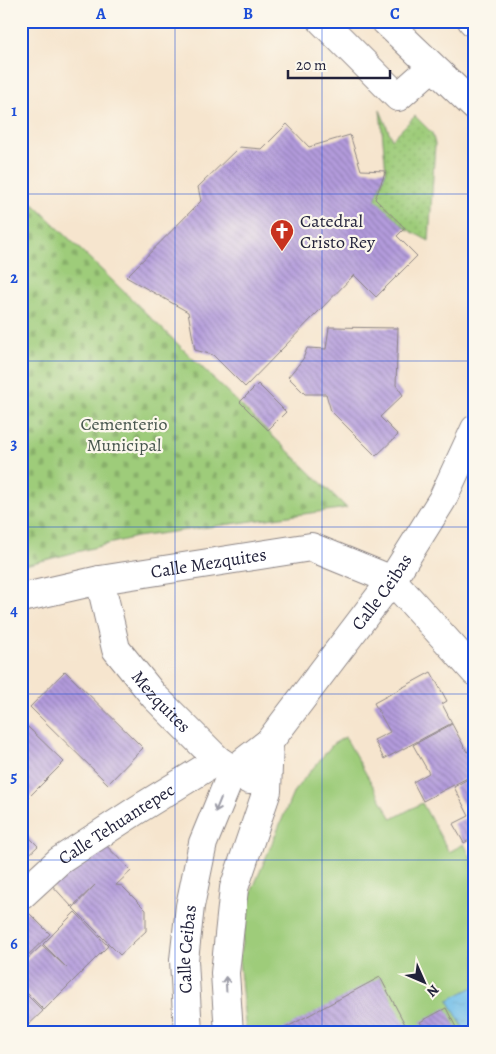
<svg xmlns="http://www.w3.org/2000/svg" width="496" height="1054" font-family="Alegreya,serif">
	<style>
		.grass { fill: url(#grass-dots); stroke: #60775a }
		.cemetery { fill: url(#cemetery-stones); stroke: #60775a }
		.park { fill: #9ecc7a; stroke: #60775a }
		.water { fill: url(#water-ripples); stroke: #486f92 }
		.building { fill: url(#building-back-hatch) }
		.lines { fill: none; stroke-linecap: round; stroke-linejoin: round }
		.minor-casing { stroke: #8c8484; stroke-width: 30 }
		.minor { stroke: #fff; stroke-width: 28 }
		.oneway { stroke: #9c9ca7 }
		.grid { fill: none; stroke: #1d4ed8; stroke-width: 1; stroke-opacity: 0.55 }
		.labels { text-anchor: middle; dominant-baseline: central; stroke-width: 4.5; stroke-linejoin: round; paint-order: stroke }
		.poi-label { font-size: 18px; fill: #22223b; stroke: #fbf7ec; text-anchor: start }
		.park-label { font-size: 18px; fill: #47554e; stroke: #fbf7ec }
		.street-label { font-size: 18px; fill: #22223b; stroke: #fbf7ec }
		.neatline { fill: none; stroke: #1d4ed8; stroke-width: 2 }
		.grid-label { font-size: 16px; text-anchor: middle; font-weight: bold; fill: #1d4ed8 }
	</style>
	<defs>
		<pattern id="grass-dots" width="8" height="8" patternUnits="userSpaceOnUse" patternTransform="scale(1.25)"><rect width="8" height="8" fill="#9ecc7a"/><path d="M2 2h.1M6 6h.1" fill="none" stroke="#88af6a" stroke-width="1.8" stroke-linecap="round"/></pattern>
		<pattern id="cemetery-stones" width="16" height="16" patternUnits="userSpaceOnUse" patternTransform="scale(1.25)"><rect width="16" height="16" fill="#9ecc7a"/><path d="M2 7V4a2 2 0 0 1 4 0v3zM10 15v-3a2 2 0 0 1 4 0v3z" fill="#88af6a"/></pattern>
		<pattern id="water-ripples" width="26" height="14" patternUnits="userSpaceOnUse" patternTransform="scale(1.25)"><rect width="26" height="14" fill="#6dbce8"/><path d="M2 4q2-2 4 0t4 0M15 11q2-2 4 0t4 0" fill="none" stroke="#5ea1c8"/></pattern>
		<pattern id="building-back-hatch" width="6" height="6" patternUnits="userSpaceOnUse" patternTransform="scale(1.25)"><rect width="6" height="6" fill="#b39bdc"/><path d="M-1 5l2 2M0 0l6 6M5-1l2 2" fill="none" stroke="#917eb4"/></pattern>
	</defs>
	<rect width="100%" height="100%" fill="#fbf7ec"/>
	<filter id="ink" filterUnits="userSpaceOnUse"><feTurbulence type="fractalNoise" baseFrequency=".02" numOctaves="2"/><feDisplacementMap in="SourceGraphic" scale="10" xChannelSelector="R" yChannelSelector="G"/><feConvolveMatrix kernelMatrix="1 2 1 2 8 2 1 2 1" color-interpolation-filters="sRGB"/></filter>
	<filter id="wash" filterUnits="userSpaceOnUse"><feTurbulence type="fractalNoise" baseFrequency=".0096" numOctaves="4" result="noise"/><feDisplacementMap in="SourceGraphic" scale="20" xChannelSelector="R" yChannelSelector="G"/><feGaussianBlur stdDeviation="1.12" result="paint"/><feColorMatrix in="noise" values="0 0 0 0 0 0 0 0 0 0 0 0 0 0 0 0 0 1.4 0 .05"/><feComposite in="paint" operator="in"/></filter>
	<g filter="url(#wash)">
		<rect width="100%" height="100%" fill="#f6e5ce"/>
		<polygon class="grass" points="380,110 392,139 415,116 432,133 435,144 429,241 405,228 375,199 386,171"/>
		<polygon class="cemetery" points="21,192 347,508 136,537 21,566"/>
		<polygon class="park" points="345,737 392,819 422,803 449,852 464,844 475,865 475,1033 246,1033 239,959 251,893 294,791 333,744"/>
		<polygon class="water" points="475,986 475,1033 466,1033 448,1000"/>
		<g id="blocks">
			<g class="building">
				<polygon points="287,124 309,147 350,135 361,170 386,171 375,199 405,228 397,236 417,256 376,297 354,275 245,387 213,355 195,350 188,312 126,277 201,201 198,187 239,147 262,149"/>
				<polygon points="329,327 398,328 396,385 403,395 380,417 398,435 376,456 331,411 326,394 305,394 288,377 303,359 307,348 326,349"/>
				<polygon points="258,384 286,412 268,430 240,402"/>
				<polygon points="65,671 143,748 108,784 30,707"/>
				<polygon points="431,672 447,701 442,704 452,723 384,759 374,740 390,732 374,703"/>
				<polygon points="452,724 467,752 475,749 475,774 423,801 413,782 429,773 413,745"/>
				<polygon points="28,727 64,762 21,805 21,734"/>
				<polygon points="475,775 475,837 464,843 453,824 469,816 454,787"/>
				<polygon points="21,829 38,846 21,862"/>
				<polygon points="99,838 131,871 116,885 122,886 146,910 146,931 120,955 73,908 95,885 72,907 49,882"/>
				<polygon points="27,911 50,934 25,958 21,953 21,917"/>
				<polygon points="75,912 108,946 44,1010 21,987 21,965 42,945 67,968 43,944"/>
				<polygon points="380,977 408,1030 402,1033 276,1033"/>
				<polygon points="21,989 43,1011 21,1032"/>
				<polygon points="446,1008 459,1033 426,1033 420,1022"/>
			</g>
		</g>
	</g>
	<g filter="url(#ink)">
		<use href="#blocks" fill-opacity="0" stroke="#8c8484" stroke-width="1"/>
		<g class="lines">
			<g class="minor-casing">
				<g id="minor">
					<polyline points="322,21 398,97 432,67"/>
					<polyline points="385,21 475,107"/>
					<polyline points="472,21 475,24"/>
					<path id="s1" d="M100,580L116,649L154,696L218,760L249,780"/>
					<path id="s2" d="M21,598L100,580L311,547L392,580L475,672"/>
					<path id="s3" d="M21,896L59,861L137,810L218,760"/>
					<path id="s4" d="M188,1033L184,960L190,906L203,843L233,770L269,742L392,580L442,500L475,429"/>
					<polyline points="229,1033 225,973 234,888 267,791 269,742"/>
				</g>
			</g>
			<use href="#minor" class="minor"/>
		</g>
		<defs><path id="oneway-shaft" d="M-6 0H5M1.5-3L5.5 0L1.5 3" fill="none" stroke-width="1.6" stroke-linecap="round" stroke-linejoin="round" transform="scale(1.25)"/></defs>
		<g class="oneway">
			<use href="#oneway-shaft" transform="translate(218 805) rotate(112)"/>
			<use href="#oneway-shaft" transform="translate(226 984) rotate(-93)"/>
		</g>
	</g>
	<path class="grid" d="M175,21V1033M322,21V1033M21,194H475M21,361H475M21,527H475M21,694H475M21,860H475"/>
	<defs>
		<g id="church-pin" transform="scale(1.25)"><path d="M0 17L-7.5 6A9.5 9.5 0 1 1 7.5 6Z" fill="#c8321e" stroke="#fbf7ec"/><path d="M-1.2-6h2.4v3.5h3.3v2.4h-3.3V6h-2.4V-.1h-3.3v-2.4h3.3Z" fill="#fff"/></g>
	</defs>
	<g fill-rule="evenodd">
		<use href="#church-pin" x="282" y="231"/>
	</g>
	<g class="labels">
		<g class="poi-label">
			<text x="300" y="221">Catedral<tspan x="300" dy="21">Cristo Rey</tspan></text>
		</g>
		<g class="park-label">
			<text x="124" y="424">Cementerio<tspan x="124" dy="21">Municipal</tspan></text>
		</g>
		<g class="street-label">
			<text stroke="none"><textPath href="#s2" startOffset="191">Calle Mezquites</textPath></text>
			<text stroke="none"><textPath href="#s4" startOffset="504">Calle Ceibas</textPath></text>
			<text stroke="none"><textPath href="#s1" startOffset="140">Mezquites</textPath></text>
			<text stroke="none"><textPath href="#s3" startOffset="120">Calle Tehuantepec</textPath></text>
			<text stroke="none"><textPath href="#s4" startOffset="84">Calle Ceibas</textPath></text>
		</g>
	</g>
	<rect width="496" height="1054" fill="none" stroke="#fbf7ec" stroke-width="55"/>
	<g transform="translate(424 982) rotate(135)" stroke="#fbf7ec" stroke-width="4" paint-order="stroke">
	<path d="M0-4L9 19L0 12L-9 19Z" fill="#22223b"/>
	<text y="-8" font-size="14" font-weight="bold" text-anchor="middle" fill="#22223b">N</text>
	</g>
	<path d="M288 70v8h102v-8" fill="none" stroke="#22223b" stroke-width="2.5"/>
	<text x="296" y="70" font-size="15" fill="#22223b" stroke="#fbf7ec" stroke-width="4" paint-order="stroke">20 m</text>
	<rect x="28" y="28" width="440" height="998" class="neatline"/>
	<g class="grid-label">
		<text x="101" y="19">A</text>
		<text x="248" y="19">B</text>
		<text x="395" y="19">C</text>
		<text x="14" y="116">1</text>
		<text x="14" y="283">2</text>
		<text x="14" y="449">3</text>
		<text x="14" y="616">4</text>
		<text x="14" y="782">5</text>
		<text x="14" y="949">6</text>
	</g>
</svg>
